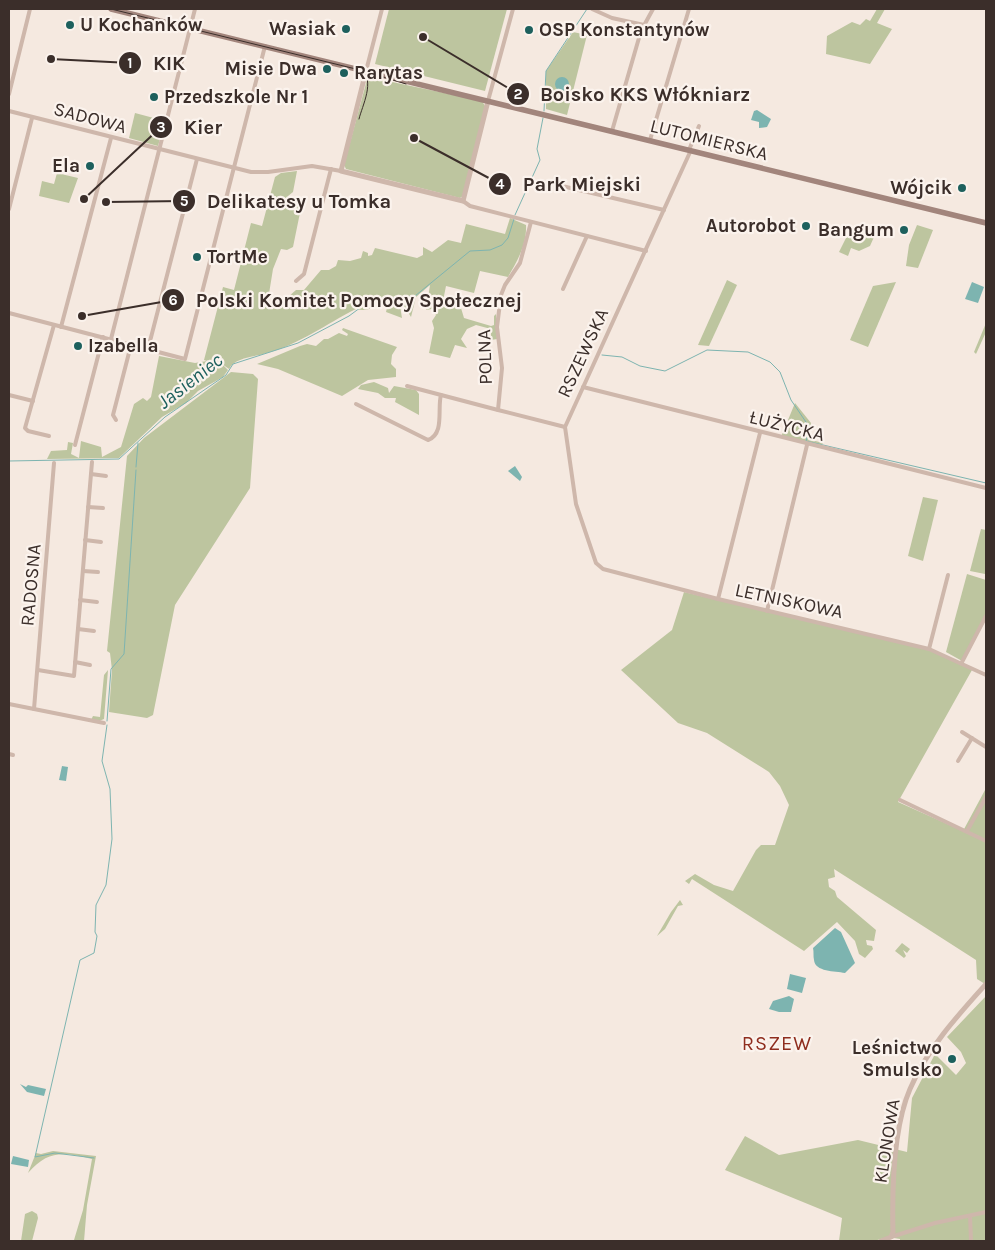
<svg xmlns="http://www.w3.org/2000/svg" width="995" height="1250" font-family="Karla,sans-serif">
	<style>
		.green { fill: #bdc59f }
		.water { fill: #7db4b0 }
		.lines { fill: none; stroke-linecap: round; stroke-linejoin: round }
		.stream { stroke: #7db4b0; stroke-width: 1 }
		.minor { stroke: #ceb7ab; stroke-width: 4 }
		.tertiary { stroke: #ceb7ab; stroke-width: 5 }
		.secondary { stroke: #a2857c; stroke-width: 5.5 }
		.tram { stroke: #3b2e2a; stroke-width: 1 }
		.poi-dot { fill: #1d605d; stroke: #fbf3ed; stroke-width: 2 }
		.labels { text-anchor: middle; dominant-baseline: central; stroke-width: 4.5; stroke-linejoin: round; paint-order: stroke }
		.poi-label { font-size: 19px; font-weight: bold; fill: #3b2e2a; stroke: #fbf3ed; text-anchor: end }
		.street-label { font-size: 19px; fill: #3b2e2a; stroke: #fbf3ed }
		.water-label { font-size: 20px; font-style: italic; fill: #1d605d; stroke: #fbf3ed }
		.neighbourhood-label { font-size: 20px; letter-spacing: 1px; fill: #8f2d1e; stroke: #fbf3ed }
		.leader { fill: none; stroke: #3b2e2a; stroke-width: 2 }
		.callout-dot { fill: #3b2e2a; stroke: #fbf3ed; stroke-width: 2 }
		.mark-label { font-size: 15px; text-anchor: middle; font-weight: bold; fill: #fff }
		.callout-label { font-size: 20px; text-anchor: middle; font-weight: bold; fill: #3b2e2a; stroke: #fbf3ed; stroke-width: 4.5; stroke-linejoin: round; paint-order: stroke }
	</style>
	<rect width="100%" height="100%" fill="#f5e9e0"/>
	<g class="green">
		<polygon points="389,9 507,9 485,91 375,64"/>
		<polygon points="877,9 885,9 877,23 892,29 870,64 826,54 827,36 852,22 860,25 866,19 870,21"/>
		<polygon points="573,32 587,35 567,115 546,109 546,71"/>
		<polygon points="371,75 378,79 482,101 485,106 463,196 460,198 346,169 344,165 368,76"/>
		<polygon points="135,113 165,121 158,146 129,138"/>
		<path d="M297,171L293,192L288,196L290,199L302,203L293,247L287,250L281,249L273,269L267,306L284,299L285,302L289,300L288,297L296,290H304L321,270H329L336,266L338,260L350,261L361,258L363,251L368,253V256L372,255L375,248L417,258L423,255V247L432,252L448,240L461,243L466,224L505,234L510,218L526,225C527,245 517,261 508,277L480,271L474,293L446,286L443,301L461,308L464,318L491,326L494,325V316L496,314L497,339L491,340V329L476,325L467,329L461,339L467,348L455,345L450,358L429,353L434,328L432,321L436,315L432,309L426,310L430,285L416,297L411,317L399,298C381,291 378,315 356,309C326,324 300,344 267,353C255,357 235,357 229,369L222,364L228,370L223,377L198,391L186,403L162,417L119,458L47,459L51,451L67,450L68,442L73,443L71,454L79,458L81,441L101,447L102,457L121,447L134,404L143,398L147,401L151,397L159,356L195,363L207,361L204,360L223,287L234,290L251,223L262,226L275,177L281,173Z"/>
		<polygon points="57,173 78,178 69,203 39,196 42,181 54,184"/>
		<polygon points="917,225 933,230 918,268 906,266 909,245"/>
		<polygon points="851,228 874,237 870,246 859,251 851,248 848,256 839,252"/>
		<polygon points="727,280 737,285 709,346 698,345"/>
		<polygon points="896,282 868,347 850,340 873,286"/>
		<polygon points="394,304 400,306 402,318 386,312 387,308 392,308"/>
		<polygon points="986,323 986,332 976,354 974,352"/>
		<polygon points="343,328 397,347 392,355 391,364 396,369 396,377 368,380 342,396 278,369 257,364 300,346 307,344 316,346 324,339 328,339 339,333 347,336 348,334 342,330"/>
		<polygon points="231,372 253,374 258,379 250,488 175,605 153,715 147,718 109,712 112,670 110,653 107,651 127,456 144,438"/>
		<polygon points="374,382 388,388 389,393 394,386 416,390 419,394 419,415 395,402 396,398 385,398 378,393 358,389 361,385"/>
		<polygon points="795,403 811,423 808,439 823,443 821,446 781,437"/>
		<polygon points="923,497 938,500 923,561 908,556"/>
		<polygon points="981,529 986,530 985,574 970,571"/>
		<polygon points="967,574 986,580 986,614 962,661 946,652"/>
		<polygon points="684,592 934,651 972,670 898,802 963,831 985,790 986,791 985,984 977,979 976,960 834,869 835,877 828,879 829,887 835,891 837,897 876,930 874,941 866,940 867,945 872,946 873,949 865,958 859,954 855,941 837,922 804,951 692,879 689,884 685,881 695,874 714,885 733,891 756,850 761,845 775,845 789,805 780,786 769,772 707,733 678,723 621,670 672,630"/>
		<polygon points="108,670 104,719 99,721 91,720 93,716 100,717 104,675"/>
		<polygon points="680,900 683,905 678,906 665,929 657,936 671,912"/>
		<polygon points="902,943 910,949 907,953 903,950 906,956 904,958 895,951"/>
		<polygon points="986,996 986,1241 900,1241 900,1239 888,1237 874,1241 839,1241 842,1218 725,1170 745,1136 779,1155 858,1140 907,1152 912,1098 935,1054 956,1075 966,1063 961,1052 947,1037"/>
		<path d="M53,1151L96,1156L87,1205L84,1241L74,1240L83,1210L92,1159C63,1152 48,1150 28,1173L36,1153L41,1154Z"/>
		<polygon points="32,1211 37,1214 38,1218 32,1241 21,1241 25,1214"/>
	</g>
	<g class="water">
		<circle cx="562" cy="84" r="7"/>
		<polygon points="757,110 771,119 767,127 759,128 759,122 751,120 754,111"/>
		<polygon points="972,282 984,287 978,303 965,299"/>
		<polygon points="515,466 522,477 520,481 508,471"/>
		<polygon points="62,766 68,767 66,781 59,780"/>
		<path d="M835,928L841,932L855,963L845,973C835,971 815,972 814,960C813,956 814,952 813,948Z"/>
		<polygon points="790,974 806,978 802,993 787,989"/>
		<polygon points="789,996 794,999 791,1012 779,1012 769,1009 773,1001"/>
		<polygon points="20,1084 26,1087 28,1085 46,1089 44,1096 27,1092"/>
		<polygon points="13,1156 29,1160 28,1167 11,1164"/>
	</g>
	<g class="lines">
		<g class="stream">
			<polyline points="544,111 546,71 587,9"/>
			<polyline points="515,215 540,160 537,149 543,118"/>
			<polyline points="602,355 622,357 640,366 665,371 707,350 748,352 770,362 780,372 791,400 810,428 806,441 986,483"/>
			<polyline points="9,461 119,459 165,417 226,375 233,364 298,343 349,316 372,299 415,296 470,251 490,250 502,245 508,238 514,219"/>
			<polyline points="136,467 138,443"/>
			<polyline points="107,721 111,669 124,654 136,470"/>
			<polyline points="94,1158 55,1153 35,1157 80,960 94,953 97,936 95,932 96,905 106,885 112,839 110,789 102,761 107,725"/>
		</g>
		<g class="minor">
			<polyline points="592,9 612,18 644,25"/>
			<polyline points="366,71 382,9"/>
			<polyline points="9,94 30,9"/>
			<polyline points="488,101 513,9"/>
			<polyline points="9,111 251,172 268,172 312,166 341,171"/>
			<polyline points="612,131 641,31 653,9"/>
			<polyline points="650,140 689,9"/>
			<polyline points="689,150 699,126"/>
			<polyline points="691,150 565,427 576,504 596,563 603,569 718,599 929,649 986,675"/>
			<polyline points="562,186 664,210"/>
			<polyline points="463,201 470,206 646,251"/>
			<polyline points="9,209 32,118"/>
			<polyline points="531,222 520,263 505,285 501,295 497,327 502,368 498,410 565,427"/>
			<polyline points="296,281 304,274 331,169"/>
			<polyline points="563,289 587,236"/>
			<polyline points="9,313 185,359 265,46"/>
			<polyline points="61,327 111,138"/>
			<polyline points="111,339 195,9"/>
			<polyline points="148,349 197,159"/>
			<polyline points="407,386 498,410"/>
			<polyline points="583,387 986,488"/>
			<polyline points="9,395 33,401"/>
			<path d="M356,404L428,440C445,434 437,408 441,395"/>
			<polyline points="116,420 113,415 131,345"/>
			<polyline points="49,436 28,431 25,428 54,325"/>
			<polyline points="75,445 103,337"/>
			<polyline points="91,474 106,476"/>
			<polyline points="88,507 103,508"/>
			<polyline points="85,540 101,542"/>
			<polyline points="83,571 98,572"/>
			<polyline points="718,599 760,433"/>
			<polyline points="80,600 97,602"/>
			<polyline points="767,611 807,445"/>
			<polyline points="78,629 94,631"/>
			<polyline points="929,649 948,575"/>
			<polyline points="75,662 90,665"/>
			<polyline points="962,662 986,616"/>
			<polyline points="38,670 74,676 92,462"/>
			<polyline points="9,704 104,723"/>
			<polyline points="34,709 54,463"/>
			<polyline points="962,732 986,747"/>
			<polyline points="9,754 13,755"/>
			<polyline points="958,761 972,738"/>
			<polyline points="900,800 986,841"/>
			<polyline points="967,831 986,797"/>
			<polyline points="970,1216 971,1241"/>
			<polyline points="891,1237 935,1223 986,1212"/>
		</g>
		<g class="tertiary">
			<polyline points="366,71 341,171 463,201 488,101"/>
			<path d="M881,1241L891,1237L893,1232C892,1189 893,1128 910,1089C927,1049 958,1015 986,984"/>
		</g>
		<polyline class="secondary" points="111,9 986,223"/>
		<g class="tram">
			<polyline points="111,9 364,71 406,84"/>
			<path d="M359,119C362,106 376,80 361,70"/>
		</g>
	</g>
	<g class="poi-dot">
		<circle cx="70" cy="25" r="5"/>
		<circle cx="346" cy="29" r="5"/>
		<circle cx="529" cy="30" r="5"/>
		<circle cx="327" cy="69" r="5"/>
		<circle cx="344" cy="73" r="5"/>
		<circle cx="154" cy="97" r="5"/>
		<circle cx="90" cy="166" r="5"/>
		<circle cx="962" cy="188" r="5"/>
		<circle cx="806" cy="226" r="5"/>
		<circle cx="904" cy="230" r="5"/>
		<circle cx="197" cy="257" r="5"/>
		<circle cx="78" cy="346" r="5"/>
		<circle cx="952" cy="1059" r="5"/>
	</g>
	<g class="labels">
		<g class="poi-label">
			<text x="80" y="25" text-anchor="start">U Kochanków</text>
			<text x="336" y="29">Wasiak</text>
			<text x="539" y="30" text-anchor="start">OSP Konstantynów</text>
			<text x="317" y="69">Misie Dwa</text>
			<text x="354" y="73" text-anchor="start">Rarytas</text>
			<text x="164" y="97" text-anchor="start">Przedszkole Nr 1</text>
			<text x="80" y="166">Ela</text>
			<text x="952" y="188">Wójcik</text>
			<text x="796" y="226">Autorobot</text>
			<text x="894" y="230">Bangum</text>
			<text x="207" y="257" text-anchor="start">TortMe</text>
			<text x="88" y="346" text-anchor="start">Izabella</text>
			<text x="942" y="1048">Leśnictwo<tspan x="942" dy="22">Smulsko</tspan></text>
		</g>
		<g class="street-label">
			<text transform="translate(90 118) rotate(15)">SADOWA</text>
			<text transform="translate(709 140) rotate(14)">LUTOMIERSKA</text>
			<text transform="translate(583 353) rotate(-65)">RSZEWSKA</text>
			<text transform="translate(485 357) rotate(-92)">POLNA</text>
			<text transform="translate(787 426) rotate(14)">ŁUŻYCKA</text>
			<text transform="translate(31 585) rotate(-85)">RADOSNA</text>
			<text transform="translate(789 601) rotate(12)">LETNISKOWA</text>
			<text transform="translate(887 1141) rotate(-81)">KLONOWA</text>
		</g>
		<g class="water-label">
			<text transform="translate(190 381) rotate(-38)">Jasieniec</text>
		</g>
		<g class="neighbourhood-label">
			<text x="777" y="1043">RSZEW</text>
		</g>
	</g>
	<path class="leader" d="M51 59L130 63M423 37L518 94M84 199L161 127M414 138L500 184M106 202L184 201M82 316L173 300"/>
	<g class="callout-dot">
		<circle cx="51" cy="59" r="5"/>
		<circle cx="423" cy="37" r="5"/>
		<circle cx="84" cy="199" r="5"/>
		<circle cx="414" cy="138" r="5"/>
		<circle cx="106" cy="202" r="5"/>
		<circle cx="82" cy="316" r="5"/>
		<circle cx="130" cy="63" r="12"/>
		<circle cx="518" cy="94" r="12"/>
		<circle cx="161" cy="127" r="12"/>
		<circle cx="500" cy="184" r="12"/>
		<circle cx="184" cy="201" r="12"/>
		<circle cx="173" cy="300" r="12"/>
	</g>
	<g class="mark-label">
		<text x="130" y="68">1</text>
		<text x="518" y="99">2</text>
		<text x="161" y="132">3</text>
		<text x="500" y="189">4</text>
		<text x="184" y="206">5</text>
		<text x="173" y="305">6</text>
	</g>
	<g class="callout-label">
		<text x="169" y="70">KIK</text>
		<text x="645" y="101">Boisko KKS Włókniarz</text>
		<text x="203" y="134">Kier</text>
		<text x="582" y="191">Park Miejski</text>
		<text x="299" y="208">Delikatesy u Tomka</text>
		<text x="359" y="307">Polski Komitet Pomocy Społecznej</text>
	</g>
	<rect width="995" height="1250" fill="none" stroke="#3b2e2a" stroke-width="20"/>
</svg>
